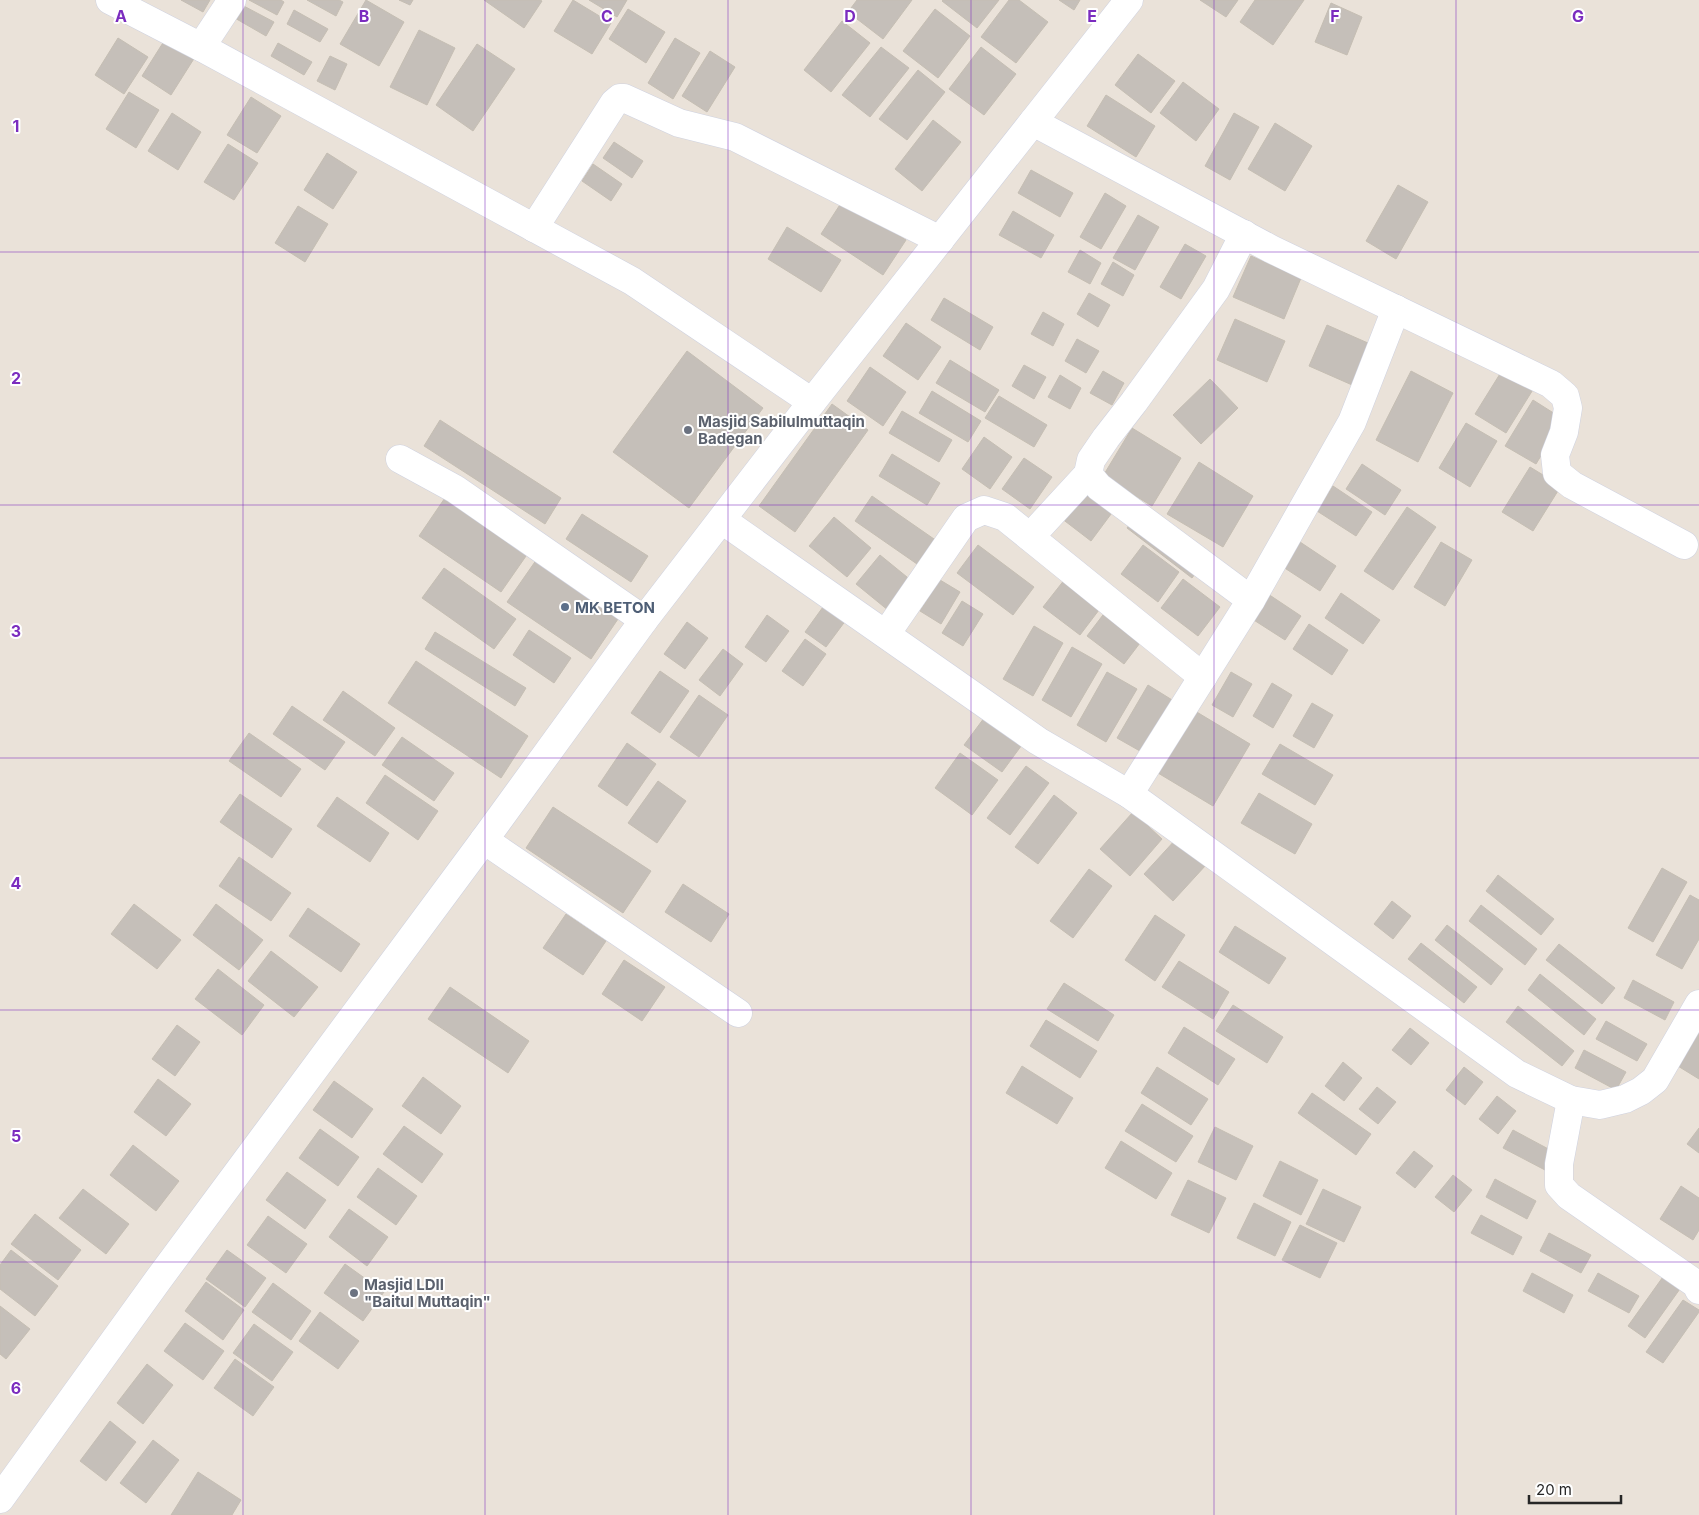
<svg xmlns="http://www.w3.org/2000/svg" width="1699" height="1515" font-family="Inter,sans-serif">
	<style>
		.building { fill: #c5bfb9; stroke: #c5beb3 }
		.lines { fill: none; stroke-linecap: round; stroke-linejoin: round }
		.minor-casing { stroke: #cfd2e0; stroke-width: 29 }
		.minor { stroke: #fff; stroke-width: 28 }
		.grid { fill: none; stroke: #7b2cbf; stroke-width: 1; stroke-opacity: 0.55 }
		.worship-dot { fill: #6b7280; stroke: #fff; stroke-width: 2 }
		.service-dot { fill: #5c6f8a; stroke: #fff; stroke-width: 2 }
		.labels { text-anchor: middle; dominant-baseline: central; stroke-width: 4; stroke-linejoin: round; paint-order: stroke }
		.worship-label { font-size: 15px; font-weight: bold; fill: #5b616d; stroke: #fff; text-anchor: start }
		.service-label { font-size: 15px; font-weight: bold; fill: #4e5e75; stroke: #fff; text-anchor: start }
		.grid-label { font-size: 16px; text-anchor: middle; font-weight: bold; fill: #7b2cbf; stroke: #fff; stroke-width: 4; stroke-linejoin: round; paint-order: stroke }
	</style>
	<rect width="100%" height="100%" fill="#eae2d9"/>
	<g class="building">
		<polygon points="181,0 210,0 203,12"/>
		<polygon points="249,0 281,0 284,2 277,15"/>
		<polygon points="307,0 339,0 343,2 336,16"/>
		<polygon points="366,0 404,22 379,66 340,44"/>
		<polygon points="399,0 413,0 410,5"/>
		<polygon points="484,0 540,0 542,1 524,28"/>
		<polygon points="573,0 611,23 592,54 554,31"/>
		<polygon points="589,0 627,0 617,17"/>
		<polygon points="857,0 912,0 883,39 848,12"/>
		<polygon points="943,0 999,0 977,28 942,1"/>
		<polygon points="1009,0 1019,0 1048,22 1016,63 981,37"/>
		<polygon points="1059,0 1080,0 1074,10"/>
		<polygon points="1200,0 1238,0 1226,17"/>
		<polygon points="1255,0 1304,0 1273,45 1240,22"/>
		<polygon points="1331,3 1362,17 1347,55 1315,42"/>
		<polygon points="240,4 274,22 266,36 233,17"/>
		<polygon points="628,9 665,32 646,63 609,39"/>
		<polygon points="935,9 970,36 938,78 903,51"/>
		<polygon points="294,10 328,29 320,42 287,24"/>
		<polygon points="842,21 870,43 831,92 804,70"/>
		<polygon points="419,30 455,48 427,105 390,87"/>
		<polygon points="118,38 148,57 124,94 95,75"/>
		<polygon points="166,38 195,57 171,95 142,76"/>
		<polygon points="675,38 700,53 673,99 648,83"/>
		<polygon points="278,43 312,62 304,75 271,56"/>
		<polygon points="477,44 515,69 473,131 436,105"/>
		<polygon points="881,47 909,68 870,117 842,95"/>
		<polygon points="981,47 1016,74 984,115 949,89"/>
		<polygon points="710,51 735,67 707,112 682,96"/>
		<polygon points="1138,54 1175,81 1151,113 1115,85"/>
		<polygon points="330,56 347,64 335,90 317,81"/>
		<polygon points="918,70 945,92 907,140 879,119"/>
		<polygon points="1183,82 1219,109 1196,141 1160,113"/>
		<polygon points="129,92 159,110 136,148 106,129"/>
		<polygon points="1106,95 1155,126 1136,157 1087,126"/>
		<polygon points="251,97 281,116 257,153 227,135"/>
		<polygon points="172,113 201,132 178,170 148,151"/>
		<polygon points="1234,113 1259,127 1230,180 1205,166"/>
		<polygon points="933,120 961,142 922,191 895,169"/>
		<polygon points="1275,123 1312,146 1285,191 1248,169"/>
		<polygon points="614,142 643,161 632,178 603,158"/>
		<polygon points="228,144 258,163 234,200 204,182"/>
		<polygon points="327,153 357,172 333,209 304,190"/>
		<polygon points="593,164 622,184 611,201 582,181"/>
		<polygon points="1031,170 1073,193 1060,217 1018,193"/>
		<polygon points="1398,185 1428,202 1396,259 1366,241"/>
		<polygon points="1105,193 1126,206 1101,249 1080,237"/>
		<polygon points="843,200 906,240 883,275 821,234"/>
		<polygon points="298,206 328,224 305,262 275,243"/>
		<polygon points="1013,211 1054,235 1041,258 999,235"/>
		<polygon points="1138,215 1159,227 1135,270 1113,258"/>
		<polygon points="787,227 841,260 821,292 768,259"/>
		<polygon points="1185,244 1206,256 1181,299 1160,287"/>
		<polygon points="1080,250 1101,263 1090,284 1068,272"/>
		<polygon points="1251,256 1301,278 1284,319 1233,297"/>
		<polygon points="1113,262 1134,275 1123,296 1101,284"/>
		<polygon points="1089,293 1110,305 1098,327 1077,314"/>
		<polygon points="944,298 993,327 980,350 931,320"/>
		<polygon points="1043,312 1064,324 1053,346 1031,334"/>
		<polygon points="1235,319 1285,341 1267,382 1217,360"/>
		<polygon points="906,323 941,347 918,380 883,356"/>
		<polygon points="1327,325 1377,347 1359,388 1309,366"/>
		<polygon points="1077,339 1099,351 1086,373 1065,361"/>
		<polygon points="687,351 763,408 689,508 613,452"/>
		<polygon points="950,360 999,390 985,412 936,383"/>
		<polygon points="1024,365 1046,377 1034,399 1012,386"/>
		<polygon points="870,367 906,392 883,426 847,401"/>
		<polygon points="1503,369 1534,388 1506,433 1475,414"/>
		<polygon points="1103,371 1124,383 1112,405 1090,393"/>
		<polygon points="1411,371 1453,393 1418,462 1376,440"/>
		<polygon points="1060,375 1081,388 1070,409 1048,397"/>
		<polygon points="1210,379 1238,408 1201,444 1173,415"/>
		<polygon points="932,391 981,421 968,442 919,413"/>
		<polygon points="999,396 1047,425 1034,447 985,418"/>
		<polygon points="1533,400 1563,419 1536,464 1505,446"/>
		<polygon points="832,404 868,430 795,532 759,506"/>
		<polygon points="902,411 952,440 939,462 889,433"/>
		<polygon points="440,420 561,498 545,524 424,446"/>
		<polygon points="1466,423 1497,441 1470,487 1439,468"/>
		<polygon points="1132,428 1181,458 1152,506 1103,476"/>
		<polygon points="984,437 1012,457 990,489 962,469"/>
		<polygon points="892,454 940,483 927,505 879,476"/>
		<polygon points="1024,458 1052,477 1030,509 1002,489"/>
		<polygon points="1199,462 1253,496 1223,547 1167,514"/>
		<polygon points="1362,464 1401,490 1385,515 1346,489"/>
		<polygon points="1530,467 1561,486 1533,531 1502,512"/>
		<polygon points="1087,483 1117,506 1091,541 1061,518"/>
		<polygon points="1333,486 1372,512 1356,536 1317,511"/>
		<polygon points="451,489 533,546 501,592 419,536"/>
		<polygon points="872,496 934,539 917,564 855,521"/>
		<polygon points="1407,507 1436,527 1393,590 1364,571"/>
		<polygon points="582,514 648,556 631,582 566,539"/>
		<polygon points="834,517 871,548 847,577 809,546"/>
		<polygon points="1135,517 1200,567 1192,578 1127,528"/>
		<polygon points="1297,540 1336,566 1320,591 1280,565"/>
		<polygon points="1441,542 1472,560 1445,606 1414,587"/>
		<polygon points="978,545 1034,587 1013,615 957,573"/>
		<polygon points="1143,545 1179,572 1158,602 1121,574"/>
		<polygon points="880,555 918,586 894,615 856,584"/>
		<polygon points="539,556 622,613 591,659 507,602"/>
		<polygon points="444,568 516,619 494,649 422,598"/>
		<polygon points="1065,579 1102,606 1080,635 1043,607"/>
		<polygon points="1183,579 1220,607 1198,636 1161,608"/>
		<polygon points="940,580 960,592 941,624 920,611"/>
		<polygon points="1262,590 1301,616 1285,640 1246,615"/>
		<polygon points="1341,593 1380,620 1363,644 1325,618"/>
		<polygon points="828,600 849,616 826,647 805,632"/>
		<polygon points="962,601 983,614 963,646 942,633"/>
		<polygon points="1109,607 1146,635 1124,664 1087,636"/>
		<polygon points="767,615 789,631 766,662 745,647"/>
		<polygon points="687,622 708,638 685,669 664,654"/>
		<polygon points="1309,624 1348,650 1332,675 1293,649"/>
		<polygon points="1034,626 1063,643 1033,696 1003,679"/>
		<polygon points="529,630 571,658 554,683 513,655"/>
		<polygon points="435,632 526,688 515,706 425,649"/>
		<polygon points="805,639 826,654 803,686 782,671"/>
		<polygon points="1072,647 1102,664 1071,717 1042,700"/>
		<polygon points="723,649 743,664 720,696 699,680"/>
		<polygon points="416,661 528,736 501,778 388,703"/>
		<polygon points="660,671 689,691 660,733 631,713"/>
		<polygon points="1107,672 1137,689 1106,742 1077,725"/>
		<polygon points="1231,672 1252,684 1233,717 1212,705"/>
		<polygon points="1272,683 1292,695 1273,728 1253,716"/>
		<polygon points="1148,685 1177,703 1147,755 1117,738"/>
		<polygon points="343,691 395,728 375,756 323,720"/>
		<polygon points="699,695 728,715 699,757 670,737"/>
		<polygon points="1312,703 1333,715 1314,748 1293,736"/>
		<polygon points="292,706 345,742 325,770 273,734"/>
		<polygon points="990,710 1027,738 1002,772 964,745"/>
		<polygon points="1195,711 1250,744 1213,806 1158,773"/>
		<polygon points="249,733 301,769 281,797 229,761"/>
		<polygon points="402,737 454,773 434,801 382,765"/>
		<polygon points="627,743 656,764 627,806 598,786"/>
		<polygon points="1280,744 1333,775 1315,805 1262,774"/>
		<polygon points="960,753 998,780 972,815 935,788"/>
		<polygon points="1026,766 1049,783 1010,835 987,818"/>
		<polygon points="385,775 438,811 418,840 366,803"/>
		<polygon points="658,781 686,801 657,843 628,823"/>
		<polygon points="1259,793 1312,824 1295,854 1241,823"/>
		<polygon points="240,794 292,829 272,858 220,822"/>
		<polygon points="1054,795 1077,813 1038,864 1015,847"/>
		<polygon points="337,797 389,833 370,862 317,826"/>
		<polygon points="553,807 651,871 623,913 526,848"/>
		<polygon points="1133,812 1162,839 1130,876 1100,849"/>
		<polygon points="1177,838 1206,865 1173,901 1144,874"/>
		<polygon points="239,857 291,893 271,921 219,886"/>
		<polygon points="1662,868 1687,882 1653,942 1628,928"/>
		<polygon points="1089,869 1112,886 1073,938 1050,921"/>
		<polygon points="1498,875 1554,919 1541,935 1486,891"/>
		<polygon points="683,884 729,914 711,942 665,912"/>
		<polygon points="1690,895 1699,900 1699,939 1682,969 1656,955"/>
		<polygon points="1392,901 1411,916 1393,939 1374,924"/>
		<polygon points="134,904 181,940 157,969 111,934"/>
		<polygon points="216,904 263,940 239,970 193,935"/>
		<polygon points="1481,905 1537,949 1525,965 1469,921"/>
		<polygon points="308,908 360,944 341,972 289,936"/>
		<polygon points="566,914 606,941 583,975 543,948"/>
		<polygon points="1155,915 1185,935 1155,981 1125,960"/>
		<polygon points="1447,925 1503,969 1491,985 1435,940"/>
		<polygon points="1235,926 1286,958 1269,984 1219,952"/>
		<polygon points="1421,943 1477,987 1464,1003 1408,959"/>
		<polygon points="1559,944 1615,988 1602,1004 1546,960"/>
		<polygon points="271,951 318,987 294,1017 248,981"/>
		<polygon points="624,960 665,987 642,1021 602,994"/>
		<polygon points="1179,961 1229,992 1213,1019 1162,987"/>
		<polygon points="218,969 264,1005 242,1035 195,999"/>
		<polygon points="1540,974 1596,1019 1584,1035 1528,990"/>
		<polygon points="1633,980 1674,1002 1665,1020 1624,998"/>
		<polygon points="1064,983 1114,1015 1098,1041 1047,1009"/>
		<polygon points="450,987 529,1041 508,1073 428,1019"/>
		<polygon points="1233,1005 1283,1037 1267,1063 1216,1031"/>
		<polygon points="1518,1006 1574,1051 1562,1066 1506,1022"/>
		<polygon points="1046,1020 1097,1051 1080,1078 1030,1046"/>
		<polygon points="1606,1021 1647,1044 1637,1061 1596,1039"/>
		<polygon points="177,1025 200,1042 175,1076 152,1059"/>
		<polygon points="1184,1027 1235,1059 1218,1085 1168,1053"/>
		<polygon points="1410,1028 1429,1043 1411,1065 1392,1050"/>
		<polygon points="1699,1029 1699,1079 1673,1063"/>
		<polygon points="1584,1050 1626,1072 1616,1090 1575,1068"/>
		<polygon points="1343,1062 1362,1078 1344,1101 1325,1086"/>
		<polygon points="1022,1066 1073,1098 1057,1124 1006,1093"/>
		<polygon points="1157,1067 1208,1099 1191,1125 1141,1093"/>
		<polygon points="1464,1067 1483,1082 1465,1105 1446,1090"/>
		<polygon points="423,1077 461,1106 441,1134 402,1106"/>
		<polygon points="158,1079 191,1104 166,1136 134,1112"/>
		<polygon points="334,1081 373,1109 352,1138 313,1110"/>
		<polygon points="1377,1087 1396,1102 1378,1124 1359,1109"/>
		<polygon points="1312,1093 1371,1134 1356,1155 1298,1113"/>
		<polygon points="1497,1096 1516,1111 1498,1134 1479,1119"/>
		<polygon points="1142,1104 1193,1136 1176,1162 1125,1131"/>
		<polygon points="404,1126 443,1154 422,1183 383,1154"/>
		<polygon points="1215,1127 1253,1146 1236,1180 1198,1162"/>
		<polygon points="1699,1128 1699,1153 1687,1144"/>
		<polygon points="320,1129 359,1157 338,1186 299,1158"/>
		<polygon points="1513,1130 1554,1152 1545,1170 1503,1148"/>
		<polygon points="1121,1141 1172,1173 1156,1199 1105,1168"/>
		<polygon points="133,1145 179,1181 156,1211 110,1175"/>
		<polygon points="1414,1151 1433,1166 1415,1188 1396,1173"/>
		<polygon points="1280,1161 1318,1180 1301,1215 1263,1196"/>
		<polygon points="378,1168 417,1196 396,1225 357,1197"/>
		<polygon points="287,1172 326,1200 305,1229 266,1200"/>
		<polygon points="1453,1175 1472,1190 1454,1212 1435,1197"/>
		<polygon points="1495,1179 1536,1201 1527,1219 1486,1197"/>
		<polygon points="1188,1180 1226,1198 1209,1233 1171,1215"/>
		<polygon points="1681,1186 1699,1198 1699,1230 1693,1240 1660,1219"/>
		<polygon points="83,1189 129,1224 106,1254 59,1218"/>
		<polygon points="1323,1189 1361,1207 1344,1242 1306,1224"/>
		<polygon points="1254,1203 1291,1222 1275,1256 1237,1238"/>
		<polygon points="349,1209 388,1237 367,1266 329,1237"/>
		<polygon points="35,1214 81,1250 58,1280 11,1244"/>
		<polygon points="1481,1215 1522,1237 1513,1255 1471,1233"/>
		<polygon points="268,1216 307,1244 286,1273 247,1245"/>
		<polygon points="1300,1225 1337,1243 1320,1278 1282,1260"/>
		<polygon points="1549,1233 1591,1255 1581,1273 1540,1251"/>
		<polygon points="11,1250 58,1286 35,1316 0,1289 0,1265"/>
		<polygon points="227,1250 266,1278 245,1307 206,1279"/>
		<polygon points="345,1264 384,1292 363,1321 324,1293"/>
		<polygon points="1532,1273 1573,1295 1564,1313 1523,1291"/>
		<polygon points="1598,1273 1639,1296 1629,1313 1588,1291"/>
		<polygon points="1665,1274 1682,1286 1645,1338 1628,1326"/>
		<polygon points="206,1282 244,1310 223,1340 185,1311"/>
		<polygon points="273,1283 311,1311 291,1340 252,1312"/>
		<polygon points="1683,1300 1699,1310 1699,1312 1663,1363 1646,1352"/>
		<polygon points="0,1306 30,1329 6,1359 0,1354"/>
		<polygon points="320,1312 359,1341 338,1369 299,1341"/>
		<polygon points="185,1323 224,1351 203,1380 164,1351"/>
		<polygon points="254,1324 293,1352 272,1381 233,1353"/>
		<polygon points="235,1359 274,1387 253,1416 214,1388"/>
		<polygon points="147,1364 173,1385 143,1424 117,1403"/>
		<polygon points="110,1421 136,1442 106,1481 80,1461"/>
		<polygon points="153,1440 179,1460 146,1503 120,1483"/>
		<polygon points="198,1472 241,1500 232,1515 171,1515"/>
	</g>
	<g class="lines">
		<g class="minor-casing">
			<g id="minor">
				<polyline points="110,0 201,47 632,281 812,402"/>
				<polyline points="201,47 232,0"/>
				<polyline points="1033,122 1271,249 1551,384 1565,396 1568,408 1564,432 1555,455 1557,473 1572,485 1684,545"/>
				<polyline points="534,228 614,103 620,98 624,98 679,123 735,137 940,240"/>
				<polyline points="400,459 455,489 644,620"/>
				<polyline points="722,520 1038,741 1129,794 1517,1074 1571,1100 1600,1105 1625,1099 1641,1091 1655,1080 1699,1004"/>
				<polyline points="1030,537 1088,474"/>
				<polyline points="1251,600 1352,422 1396,309"/>
				<polyline points="886,634 966,518 984,510 1005,517 1203,677"/>
				<polyline points="1129,794 1251,600 1099,487 1088,474 1091,460 1106,438 1134,402 1216,289 1244,234"/>
				<polyline points="484,840 738,1013"/>
				<polyline points="1571,1100 1559,1164 1559,1185 1569,1196 1696,1284 1699,1290"/>
				<polyline points="0,1499 158,1280 484,840 644,620 812,402 1129,0"/>
			</g>
		</g>
		<use href="#minor" class="minor"/>
	</g>
	<path class="grid" d="M243,0V1515M485,0V1515M728,0V1515M971,0V1515M1214,0V1515M1456,0V1515M0,252H1699M0,505H1699M0,758H1699M0,1010H1699M0,1262H1699"/>
	<g class="worship-dot">
		<circle cx="688" cy="430" r="5"/>
		<circle cx="354" cy="1293" r="5"/>
	</g>
	<circle class="service-dot" cx="565" cy="607" r="5"/>
	<g class="labels">
		<g class="worship-label">
			<text x="698" y="421">Masjid Sabilulmuttaqin<tspan x="698" dy="17">Badegan</tspan></text>
			<text x="364" y="1284">Masjid LDII<tspan x="364" dy="17">"Baitul Muttaqin"</tspan></text>
		</g>
		<g class="service-label">
			<text x="575" y="607">MK BETON</text>
		</g>
	</g>
	<g class="grid-label">
		<text x="121" y="22">A</text>
		<text x="364" y="22">B</text>
		<text x="607" y="22">C</text>
		<text x="850" y="22">D</text>
		<text x="1092" y="22">E</text>
		<text x="1335" y="22">F</text>
		<text x="1578" y="22">G</text>
		<text x="16" y="132">1</text>
		<text x="16" y="384">2</text>
		<text x="16" y="637">3</text>
		<text x="16" y="889">4</text>
		<text x="16" y="1142">5</text>
		<text x="16" y="1394">6</text>
	</g>
	<path d="M1529 1495v8h92v-8" fill="none" stroke="#272727" stroke-width="2.5"/>
	<text x="1536" y="1495" font-size="15" fill="#272727" stroke="#ffffff" stroke-width="4" paint-order="stroke">20 m</text>
</svg>
